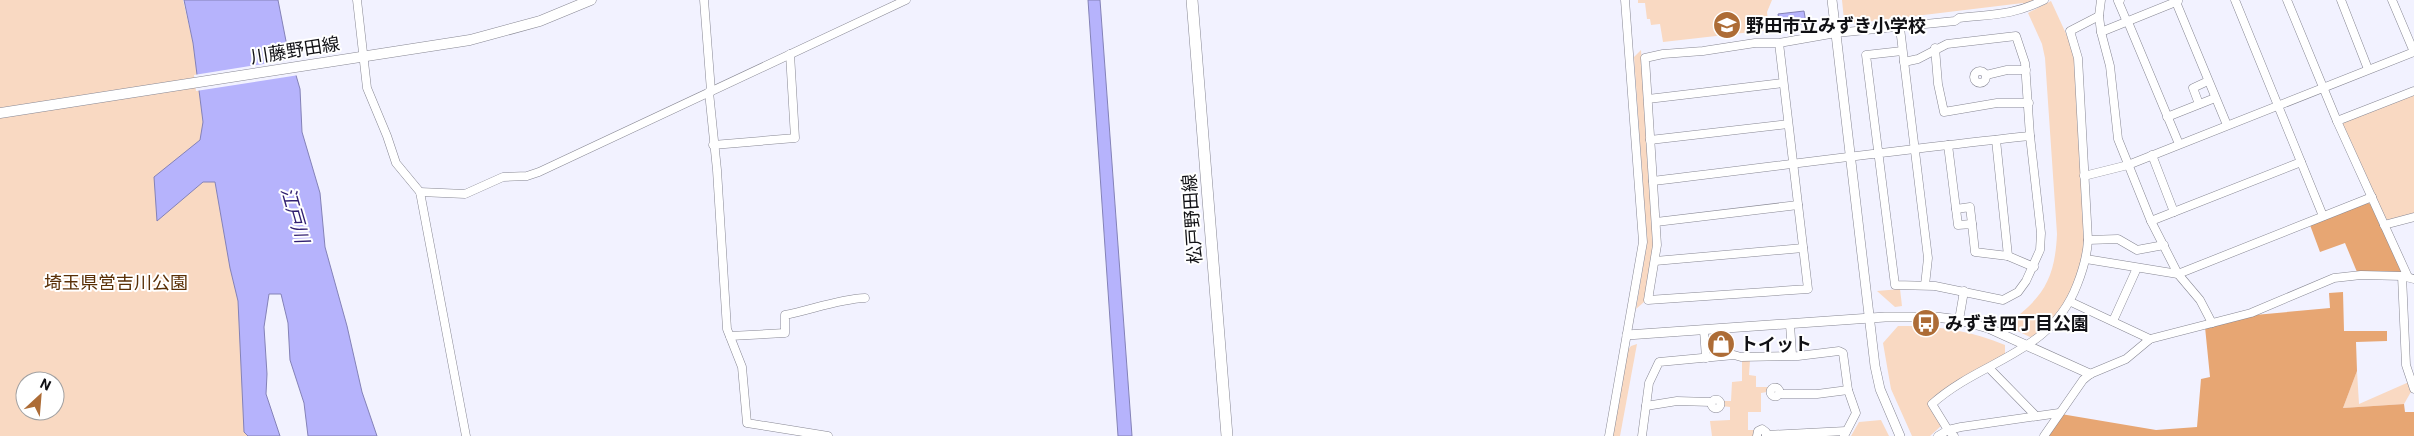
<svg xmlns="http://www.w3.org/2000/svg" width="2414" height="436" font-family="Roboto,'Noto Sans JP',sans-serif">
	<style>
		.green { fill: #f9d9c2; fill-rule: evenodd }
		.forest { fill: #e7a673 }
		.water { fill: #b6b3fc; stroke: #8482b7 }
		.pier { fill: #f2f2ff }
		.lines { fill: none; stroke-linecap: round; stroke-linejoin: round }
		.minor-casing { stroke: #878793; stroke-width: 9 }
		.tertiary-casing { stroke: #878793; stroke-width: 10 }
		.secondary-casing { stroke: #878793; stroke-width: 11 }
		.primary-casing { stroke: #878793; stroke-width: 12 }
		.minor { stroke: #fff; stroke-width: 8 }
		.tertiary { stroke: #fff; stroke-width: 9 }
		.secondary { stroke: #fff; stroke-width: 10 }
		.primary { stroke: #fff; stroke-width: 11 }
		.labels { text-anchor: middle; dominant-baseline: central; stroke-width: 4; stroke-linejoin: round; paint-order: stroke }
		.poi-label { font-size: 18px; font-weight: bold; fill: #111115; stroke: #fff; text-anchor: start }
		.street-label { font-size: 18px; fill: #111115; stroke: #fff }
		.park-label { font-size: 18px; fill: #592f06; stroke: #fff }
		.water-label { font-size: 19px; font-style: italic; fill: #301f70; stroke: #fff }
	</style>
	<rect width="100%" height="100%" fill="#f2f2ff"/>
	<g class="green">
		<path d="M0,0H183L193,43L203,122L238,301L250,436H0ZM25,381H55V411H25Z"/>
		<polygon points="1638,0 1772,0 1767,12 1769,30 1663,42 1660,24 1651,25 1650,19 1647,19 1645,3 1638,3"/>
		<polygon points="1842,0 2037,0 2025,6 2023,3 1849,24 1844,20"/>
		<path d="M2051,1L2074,51L2085,239C2084,248 2084,258 2081,266C2076,287 2054,332 2030,337L2005,325C2043,299 2055,279 2057,234L2045,58L2042,44L2028,13Z"/>
		<polygon points="1641,50 1654,245 1644,302 1636,309 1647,243 1634,57"/>
		<polygon points="2414,93 2414,213 2388,220 2385,218 2342,124 2343,121"/>
		<polygon points="1900,289 1902,306 1895,307 1877,291"/>
		<path d="M1898,326C1936,325 1969,330 2005,345V354L1965,376L1928,403L1941,426L1930,436H1912L1891,389L1883,343Z"/>
		<polygon points="1637,344 1620,436 1612,436 1627,351 1631,346"/>
		<polygon points="1742,360 1750,360 1749,375 1756,376 1756,387 1768,387 1767,392 1761,393 1761,412 1748,412 1748,430 1755,430 1754,436 1712,436 1710,421 1730,420 1730,407 1722,406 1722,401 1731,401 1732,382 1742,381"/>
		<polygon points="2357,371 2359,404 2409,382 2412,390 2404,404 2343,408"/>
		<polygon points="1881,420 1889,436 1851,436 1859,422"/>
	</g>
	<g class="forest">
		<polygon points="2368,203 2371,204 2401,271 2400,274 2357,272 2345,243 2320,252 2310,225"/>
		<polygon points="2343,292 2344,331 2387,331 2387,341 2356,342 2357,371 2343,408 2404,404 2405,412 2414,412 2414,436 2047,436 2061,414 2156,430 2197,427 2201,379 2210,377 2205,327 2255,315 2330,308 2329,293"/>
	</g>
	<g class="water">
		<polygon points="184,0 278,0 286,41 300,89 302,132 320,193 325,247 347,326 362,392 377,436 308,436 304,403 290,360 288,323 281,294 269,294 264,327 267,374 266,394 280,436 248,436 244,432 238,301 230,268 215,182 203,182 157,221 154,177 200,140 203,122 193,43"/>
		<polygon points="1088,0 1100,0 1132,436 1118,436"/>
		<polygon points="1804,11 1806,23 1780,27 1778,14"/>
	</g>
	<polygon class="pier" points="294,59 299,75 196,91 194,75"/>
	<g class="lines">
		<g class="minor-casing">
			<g id="minor">
				<polyline points="357,0 367,88 387,136 396,163 420,192 466,436"/>
				<polyline points="704,0 711,91"/>
				<polyline points="2101,0 2099,16 2101,32 2110,66 2118,139 2151,221 2178,274 2200,300 2212,323"/>
				<polyline points="2120,0 2118,1 2127,22"/>
				<polyline points="2235,0 2323,216"/>
				<polyline points="2287,0 2337,121 2408,277"/>
				<polyline points="2341,0 2368,69"/>
				<polyline points="2392,0 2414,52"/>
				<polyline points="2176,2 2227,125"/>
				<polyline points="2128,22 2179,144"/>
				<polyline points="1900,28 1928,258 1925,285"/>
				<polyline points="2101,32 2178,1"/>
				<path d="M1779,43L1808,289L1648,300L1657,245L1645,58L1663,54L1703,51L1755,43H1779L1836,33L1955,21L1959,18C1993,14 2011,16 2044,0"/>
				<polyline points="1935,48 1938,84 1944,112 1997,103 2029,103"/>
				<polyline points="1904,62 1918,59 1947,44 2016,36 2025,63 2030,136"/>
				<circle cx="1980" cy="77" r="6"/>
				<polyline points="1986,75 2007,70 2026,70"/>
				<polyline points="709,92 717,170 727,329 742,367 747,423 828,436"/>
				<polyline points="1648,99 1783,83"/>
				<polyline points="2199,104 2193,88 2208,81"/>
				<polyline points="2167,117 2215,98"/>
				<polyline points="2337,121 2414,91"/>
				<polyline points="1650,140 1788,124"/>
				<polyline points="1996,140 2008,256"/>
				<polyline points="713,145 795,138 790,54"/>
				<polyline points="1948,145 1958,225 1972,224 1975,252 2008,256 2034,267"/>
				<polyline points="2152,155 2174,212"/>
				<polyline points="2084,176 2128,165 2414,52"/>
				<path d="M1653,181C1779,166 1904,149 2030,136L2041,233L2040,250L2026,281L2018,292L2003,300L1935,286L1895,285L1866,55L1902,51"/>
				<polyline points="420,192 465,194 503,177 527,176 539,172 906,0"/>
				<polyline points="1956,209 1970,207 1972,224"/>
				<polyline points="2151,221 2301,162"/>
				<polyline points="1656,222 1798,205"/>
				<polyline points="2384,225 2414,217"/>
				<polyline points="2088,240 2118,239 2137,250 2164,245"/>
				<polyline points="2086,259 2178,274 2372,197"/>
				<polyline points="1655,261 1803,248"/>
				<polyline points="2402,276 2406,365 2414,389"/>
				<polyline points="2071,302 2150,339"/>
				<polyline points="1959,320 1964,291"/>
				<polyline points="2113,321 2137,268"/>
				<polyline points="1790,324 1792,355"/>
				<polyline points="1704,330 1706,358"/>
				<path d="M730,336L785,333V315C811,310 839,299 865,298"/>
				<polyline points="1989,368 2036,416"/>
				<circle cx="1775" cy="392" r="4.5"/>
				<polyline points="1779,394 1817,394 1848,390"/>
				<circle cx="1716" cy="404" r="4.5"/>
				<polyline points="1646,406 1677,401 1711,402"/>
				<polyline points="1766,435 1846,431"/>
				<polyline points="1609,436 1643,242 1625,0"/>
				<polyline points="1642,436 1649,383 1659,362 1734,355 1741,357 1798,356 1839,351 1843,353 1848,390 1856,413 1844,436"/>
				<polyline points="1757,436 1758,431 1762,429 1766,432 1766,436"/>
				<polyline points="1938,436 1948,430 1961,427 2059,413"/>
				<path d="M1954,436L1948,430L1932,404C1982,359 2050,355 2077,285C2083,270 2087,257 2088,240L2078,58L2070,31L2099,16"/>
				<polyline points="2044,436 2083,380 2090,374 2126,359 2150,339 2251,313 2334,278 2361,275 2402,276 2414,279"/>
			</g>
		</g>
		<g class="tertiary-casing">
			<g id="tertiary">
				<polyline points="1832,0 1875,366 1880,389 1900,436"/>
				<polyline points="1627,335 1885,317 1936,317 1959,320 1988,328 2090,374"/>
			</g>
		</g>
		<g class="secondary-casing">
			<polyline id="secondary" points="0,113 470,40 540,21 591,0"/>
		</g>
		<g class="primary-casing">
			<polyline id="primary" points="1192,0 1227,436"/>
		</g>
		<use href="#minor" class="minor"/>
		<use href="#tertiary" class="tertiary"/>
		<use href="#secondary" class="secondary"/>
		<use href="#primary" class="primary"/>
	</g>
	<defs>
		<g id="school-disc" transform="scale(1.4375)"><circle r="9.5" fill="#ad6c36" stroke="#fff"/><path d="M0-5L7-2L0 1L-7-2ZM-4 1L0 2.5L4 1V4Q0 6-4 4Z" fill="#fff"/></g>
		<g id="bus-disc" transform="scale(1.4375)"><circle r="9.5" fill="#ad6c36" stroke="#fff"/><path d="M-5-6H5V4H4V6H2V4H-2V6H-4V4H-5ZM-3.5-4V0h7V-4ZM-3.5 1.2v1.5H-2V1.2ZM2 1.2v1.5H3.5V1.2Z" fill="#fff"/></g>
		<g id="shop-disc" transform="scale(1.4375)"><circle r="9.5" fill="#ad6c36" stroke="#fff"/><path d="M-5-2.5h2.3a2.7 3.5 0 0 1 5.4 0H5L5.5 6h-11ZM-1.5-2.5h3a1.5 2.3 0 0 0-3 0Z" fill="#fff"/></g>
	</defs>
	<g fill-rule="evenodd">
		<use href="#school-disc" x="1727" y="25"/>
		<use href="#bus-disc" x="1926" y="323"/>
		<use href="#shop-disc" x="1721" y="344"/>
	</g>
	<g class="labels">
		<g class="poi-label">
			<text x="1746" y="25">野田市立みずき小学校</text>
			<text x="1945" y="323">みずき四丁目公園</text>
			<text x="1740" y="344">トイット</text>
		</g>
		<g class="street-label">
			<text transform="translate(295 50) rotate(-9)">川藤野田線</text>
			<text transform="translate(1192 219) rotate(-94)">松戸野田線</text>
		</g>
		<g class="park-label">
			<text x="116" y="282">埼玉県営吉川公園</text>
		</g>
		<g class="water-label">
			<text transform="translate(295 215) rotate(74)">江戸川</text>
		</g>
	</g>
	<g transform="translate(40 396) rotate(26)"><circle r="24" fill="#ffffff" stroke="#a0a0a1"/>
	<path d="M0-4L9 19L0 12L-9 19Z" fill="#ad6c36"/>
	<text y="-8" font-size="14" font-weight="bold" text-anchor="middle" fill="#111115">N</text>
	</g>
</svg>
